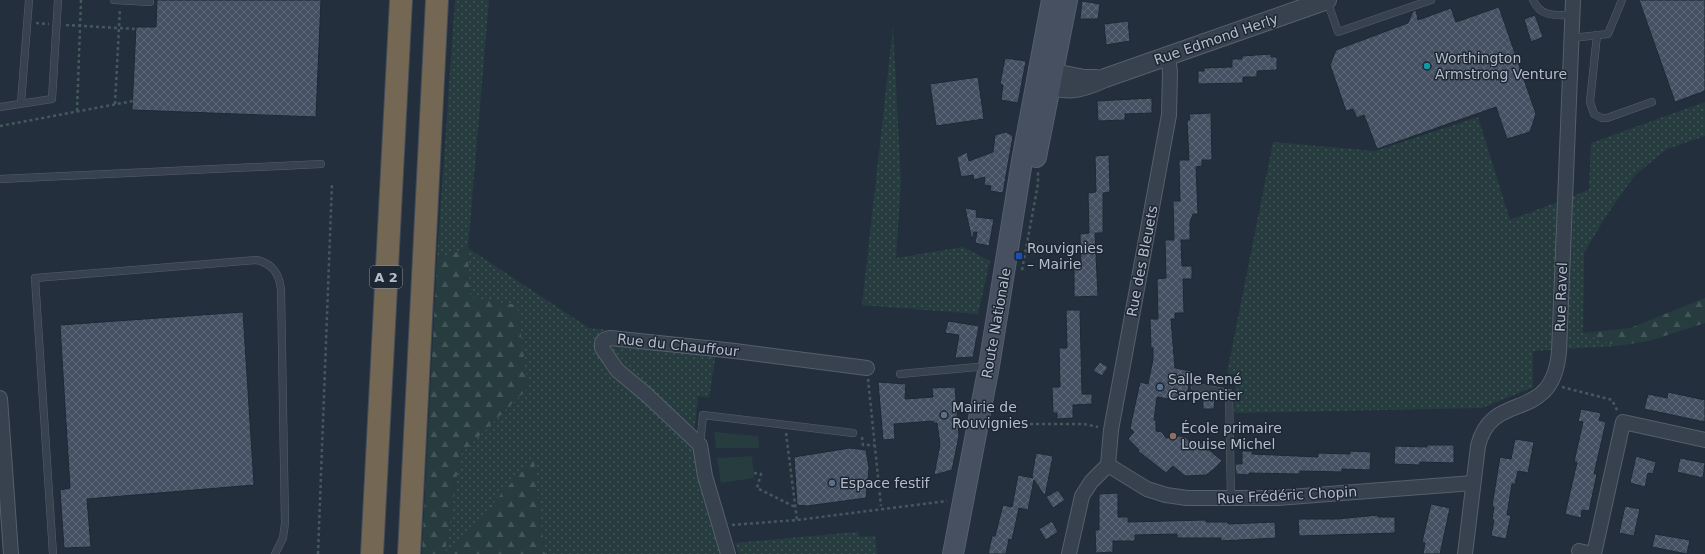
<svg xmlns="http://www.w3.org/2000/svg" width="1705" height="554" font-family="'DejaVu Sans',sans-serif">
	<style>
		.grass { fill: url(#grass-dots) }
		.forest { fill: url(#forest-firs) }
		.park { fill: #263c3f }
		.building { fill: url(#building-cross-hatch); stroke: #1f2835 }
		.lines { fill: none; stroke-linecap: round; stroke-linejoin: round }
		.service-casing { stroke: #565f6c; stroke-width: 8 }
		.minor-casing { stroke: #565f6c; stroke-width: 16 }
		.tertiary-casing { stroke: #565f6c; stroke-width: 20 }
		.secondary-casing { stroke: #565f6c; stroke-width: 22 }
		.motorway-casing { stroke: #434c59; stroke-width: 24 }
		.path { stroke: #44595c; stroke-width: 2.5; stroke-dasharray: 3 3; stroke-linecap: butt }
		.service { stroke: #38414e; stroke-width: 7 }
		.minor { stroke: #38414e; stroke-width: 14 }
		.tertiary { stroke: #38414e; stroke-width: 18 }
		.secondary { stroke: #465061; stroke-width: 20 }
		.motorway { stroke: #746855; stroke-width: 22 }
		.culture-dot { fill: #0f9aa8; stroke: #1d2633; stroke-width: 1.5 }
		.transit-dot { fill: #1a4fb4; stroke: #1d2633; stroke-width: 1.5 }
		.service-dot { fill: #5c6f8a; stroke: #1d2633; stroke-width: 1.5 }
		.education-dot { fill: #8d6e63; stroke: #1d2633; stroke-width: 1.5 }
		.labels { text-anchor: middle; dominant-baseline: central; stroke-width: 3; stroke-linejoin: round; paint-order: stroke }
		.shield { fill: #1d2633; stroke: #878f9c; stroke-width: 1 }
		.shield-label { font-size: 13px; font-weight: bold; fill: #b4bcc9 }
		.street-label { font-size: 14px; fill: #b4bcc9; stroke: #1d2633 }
		.poi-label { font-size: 14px; fill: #b4bcc9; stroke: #1d2633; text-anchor: start }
	</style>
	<defs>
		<pattern id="grass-dots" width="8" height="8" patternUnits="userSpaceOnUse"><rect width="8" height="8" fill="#263c3f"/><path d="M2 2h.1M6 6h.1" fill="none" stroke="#435659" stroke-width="1.8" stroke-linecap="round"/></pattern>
		<pattern id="forest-firs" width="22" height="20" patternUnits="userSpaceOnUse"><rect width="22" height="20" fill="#263c3f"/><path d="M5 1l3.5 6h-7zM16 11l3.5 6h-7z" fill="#435659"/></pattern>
		<pattern id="building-cross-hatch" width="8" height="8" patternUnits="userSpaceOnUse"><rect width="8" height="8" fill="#455162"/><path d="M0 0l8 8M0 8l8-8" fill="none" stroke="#5d6877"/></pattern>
	</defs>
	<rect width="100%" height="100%" fill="#242f3e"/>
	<g class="grass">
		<polygon points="455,0 489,0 468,248 589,328 718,341 709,398 698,396 693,448 720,554 545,554 540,516 534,459 447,554 445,554 460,455 528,388 470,297 468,248 437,259"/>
		<polygon points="893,27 901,182 896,258 963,247 990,261 978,314 862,305"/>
		<polygon points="1705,102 1705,136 1667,149 1635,175 1606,216 1584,253 1583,333 1617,346 1533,351 1533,387 1482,408 1234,413 1236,375 1227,373 1273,142 1375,151 1478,117 1510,220 1589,190 1591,143"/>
		<polygon points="858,532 859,537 875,536 877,554 739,554 735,543"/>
	</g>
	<g class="forest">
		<polygon points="468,248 470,297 517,305 528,388 460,455 445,554 422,554 437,259"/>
		<polygon points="1705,298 1705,323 1649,341 1617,346 1583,333 1630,328"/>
		<polygon points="534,458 540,516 545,554 447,554"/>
	</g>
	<g class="park">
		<polygon points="714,432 758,436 759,448 716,448"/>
		<polygon points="752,456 754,478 721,483 717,458"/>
	</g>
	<g class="building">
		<polygon points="157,0 321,0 316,117 132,110 136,27 156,27"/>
		<polygon points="1639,0 1705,0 1705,91 1675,102"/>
		<polygon points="1082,1 1100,4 1098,19 1080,19"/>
		<polygon points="1499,7 1536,114 1530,132 1507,139 1496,107 1377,149 1364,115 1357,118 1353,109 1346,111 1330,65 1336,50 1408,23 1413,11 1416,10 1418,20 1451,8 1456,22"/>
		<polygon points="1535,15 1543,37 1531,42 1524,19"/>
		<polygon points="1128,21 1130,41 1106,45 1104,24"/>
		<polygon points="1271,54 1271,57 1277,57 1277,70 1257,71 1257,77 1243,77 1243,83 1198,84 1198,71 1204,71 1204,68 1232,67 1232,59 1242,59 1242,56"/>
		<polygon points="1005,58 1026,61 1018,103 1001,100 1003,85 1000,84"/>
		<polygon points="978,77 984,119 936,126 930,84"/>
		<polygon points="1152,98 1152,113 1125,114 1125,120 1098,121 1097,101"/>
		<polygon points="1211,113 1212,160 1202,160 1202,166 1196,167 1198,214 1193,214 1190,222 1190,240 1181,240 1182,266 1192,266 1192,279 1183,279 1184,313 1175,313 1175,319 1171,319 1175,368 1191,371 1186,402 1157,397 1154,420 1156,420 1156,431 1162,432 1166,438 1179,436 1185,437 1192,443 1195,440 1198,442 1199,441 1222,461 1214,469 1206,475 1185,476 1173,466 1166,473 1138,451 1139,450 1128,439 1134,432 1130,428 1140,382 1148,384 1153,359 1153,348 1151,348 1150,319 1158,319 1157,279 1166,278 1165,240 1174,240 1173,201 1180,201 1179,160 1189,160 1187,120 1190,120 1189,114"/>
		<polygon points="1006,132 1013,136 1003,193 990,191 991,186 984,185 985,177 974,180 973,175 961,177 957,157 967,152 969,161 993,152 995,135"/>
		<polygon points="1109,155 1110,192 1103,193 1103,233 1095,233 1098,296 1074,297 1074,264 1081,263 1080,234 1089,233 1088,193 1096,192 1095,156"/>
		<polygon points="965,208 977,210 976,217 994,219 989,246 975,243 977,232 974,232 972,240"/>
		<polygon points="1066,310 1080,310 1082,394 1092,394 1092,404 1073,405 1073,418 1057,419 1057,413 1053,413 1052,387 1060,387 1059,348 1067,348"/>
		<polygon points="243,312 254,485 87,499 91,547 64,548 60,490 70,488 60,325"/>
		<polygon points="948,321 979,326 973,357 955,358 959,335 945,333"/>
		<polygon points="1100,362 1108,367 1102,376 1093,371"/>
		<polygon points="878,382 906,384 905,399 933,397 932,388 955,387 959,436 952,470 934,475 940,444 937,423 934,423 933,421 894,424 895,439 883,440"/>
		<polygon points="1668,392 1705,400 1705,422 1644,409 1648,394 1667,398"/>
		<polygon points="1203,397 1215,397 1214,409 1203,409"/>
		<polygon points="1581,409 1601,413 1599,420 1606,422 1594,474 1597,474 1589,511 1582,510 1581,518 1565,514 1577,462 1574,462 1583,422 1578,421"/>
		<polygon points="1515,439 1534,442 1528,473 1518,471 1515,484 1512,484 1507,515 1511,515 1506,539 1491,536 1494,520 1492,520 1494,507 1492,506 1500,457 1511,459"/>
		<polygon points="1427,445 1454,445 1454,463 1420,462 1420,465 1394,464 1395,446 1427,447"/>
		<polygon points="850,448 866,450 869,468 866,498 807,506 797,505 794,457"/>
		<polygon points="1242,451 1252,451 1252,454 1318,457 1318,453 1350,454 1350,451 1371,452 1370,470 1342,469 1342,472 1300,471 1300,474 1249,473 1249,475 1236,474 1235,464 1242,464"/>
		<polygon points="1036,453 1053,456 1045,496 1034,480 1028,510 1019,508 1012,540 1009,539 1006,554 988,554 992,536 995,536 1003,505 1012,507 1018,475 1033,478 1032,476"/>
		<polygon points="1636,456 1656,462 1653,474 1648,473 1645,487 1630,483"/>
		<polygon points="1680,458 1705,463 1703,478 1677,472"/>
		<polygon points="1058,490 1065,500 1053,508 1046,497"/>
		<polygon points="1118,493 1118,517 1128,517 1128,522 1206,520 1206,522 1228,522 1228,524 1275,522 1276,538 1221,541 1221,538 1177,538 1177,534 1135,535 1135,541 1113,541 1113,552 1096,553 1095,530 1099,530 1099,494"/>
		<polygon points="1431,504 1450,508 1440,554 1423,554 1425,543 1422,542"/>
		<polygon points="1625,506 1640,509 1634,536 1619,533"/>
		<polygon points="1378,515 1378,517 1395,517 1395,533 1299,536 1298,519 1337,519"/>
		<polygon points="1052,521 1058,532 1046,540 1039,529"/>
		<polygon points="1655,534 1690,540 1687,554 1652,547"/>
	</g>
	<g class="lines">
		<g class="service-casing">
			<g id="service">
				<polyline points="114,0 150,2 150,0"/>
				<polyline points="1327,0 1338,32 1431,0"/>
				<path d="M1533,0C1541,18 1556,15 1573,15"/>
				<polyline points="1597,35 1590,102 1594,114 1602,118 1607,118 1652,102"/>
				<polyline points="1572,38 1608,34 1622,0"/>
				<polyline points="21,103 29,0"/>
				<polyline points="0,107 52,99 58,0"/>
				<polyline points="0,179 321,164"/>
				<polyline points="900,374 988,366"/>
				<polyline points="1195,387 1229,393 1231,499"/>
				<polyline points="700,445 703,415 853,433"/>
				<path d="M53,554L35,278L257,260C273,264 279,274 281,289L285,523L283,538L275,554"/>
			</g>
		</g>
		<g class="minor-casing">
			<g id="minor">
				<polyline points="0,398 11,554"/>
				<polyline points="1108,465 1111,430 1169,115 1170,72 1168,56"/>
				<polyline points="1108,465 1147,489 1166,495 1187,498 1277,498 1473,483"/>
				<polyline points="1579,551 1592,554"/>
				<polyline points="728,554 705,476 700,445 647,395 617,370 602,348 602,343 604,340 610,338 735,351 867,368"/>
				<polyline points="1069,554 1082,496 1091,482 1108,465"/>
				<path d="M1465,554L1478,446C1492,388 1552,426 1559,352L1573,0"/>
				<polyline points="1594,554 1623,422 1705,440"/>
			</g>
		</g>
		<g class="tertiary-casing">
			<g id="tertiary">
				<polyline points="1039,70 1084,79 1096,79"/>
				<path d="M1037,84C1069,90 1074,92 1105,78L1327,0"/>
			</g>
		</g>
		<g class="secondary-casing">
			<g id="secondary">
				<polyline points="1036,157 1067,0"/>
				<polyline points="953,554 989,366 1022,161 1052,0"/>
			</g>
		</g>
		<g class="motorway-casing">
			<g id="motorway">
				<polyline points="372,554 401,0"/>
				<polyline points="409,554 437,0"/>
			</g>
		</g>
		<g class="path">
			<polyline points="36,23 49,24"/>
			<polyline points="66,25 136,29"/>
			<polyline points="115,104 120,8"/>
			<polyline points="77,111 81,0"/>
			<polyline points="0,126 133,101"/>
			<polyline points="1022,270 1038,184 1038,172"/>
			<polyline points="868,379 881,506"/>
			<polyline points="1562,387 1612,400 1618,412"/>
			<polyline points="994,424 1084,424 1098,427"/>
			<polyline points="786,433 797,520"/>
			<polyline points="862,437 863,445 874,445"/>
			<polyline points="754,473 761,474 757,488 795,507"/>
			<polyline points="732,525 797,520 947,501"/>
			<polyline points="318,554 332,183"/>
		</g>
		<use href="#service" class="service"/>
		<use href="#minor" class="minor"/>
		<use href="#tertiary" class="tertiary"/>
		<use href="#secondary" class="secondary"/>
		<use href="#motorway" class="motorway"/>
	</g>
	<circle class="culture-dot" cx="1427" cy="66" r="4"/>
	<rect class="transit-dot" x="1015" y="252" width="8" height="8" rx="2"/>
	<g class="service-dot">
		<circle cx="1160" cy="387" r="4"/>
		<circle cx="944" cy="415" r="4"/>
		<circle cx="832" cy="483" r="4"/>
	</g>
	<circle class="education-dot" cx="1173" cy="436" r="4"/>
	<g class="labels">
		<rect class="shield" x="370" y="266" width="32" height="22" rx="3"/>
		<g class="shield-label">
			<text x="386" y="277">A 2</text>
		</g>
		<g class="street-label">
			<text transform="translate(1216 39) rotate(-19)">Rue Edmond Herly</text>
			<text transform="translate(1142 261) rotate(-79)">Rue des Bleuets</text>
			<text transform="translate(1561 297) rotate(-88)">Rue Ravel</text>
			<text transform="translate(996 323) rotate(-80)">Route Nationale</text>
			<text transform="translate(678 345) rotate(6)">Rue du Chauffour</text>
			<text transform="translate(1287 495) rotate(-3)">Rue Frédéric Chopin</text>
		</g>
		<g class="poi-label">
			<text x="1435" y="58">Worthington<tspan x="1435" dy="16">Armstrong Venture</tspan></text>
			<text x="1027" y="248">Rouvignies<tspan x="1027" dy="16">– Mairie</tspan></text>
			<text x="1168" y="379">Salle René<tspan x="1168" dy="16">Carpentier</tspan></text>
			<text x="952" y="407">Mairie de<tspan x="952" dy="16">Rouvignies</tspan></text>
			<text x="1181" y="428">École primaire<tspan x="1181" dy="16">Louise Michel</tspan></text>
			<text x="840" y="483">Espace festif</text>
		</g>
	</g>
</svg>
